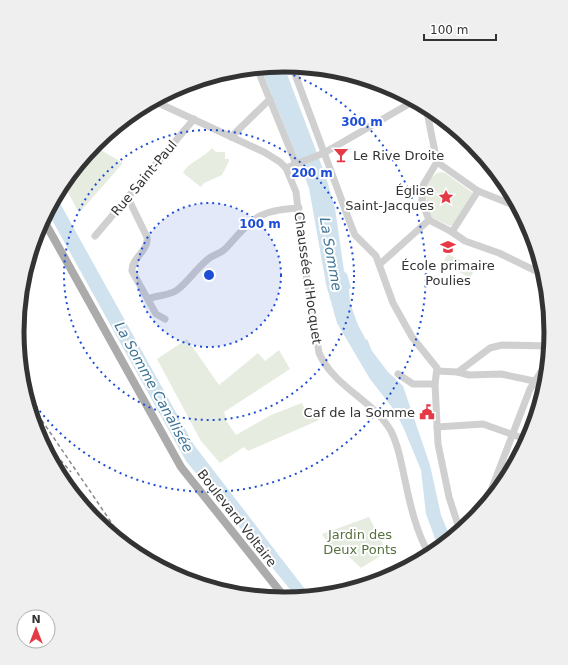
<svg xmlns="http://www.w3.org/2000/svg" width="568" height="665" font-family="'DejaVu Sans',sans-serif">
	<style>
		.green { fill: #e6ecdf }
		.water { fill: #cfe2ee }
		.lines { fill: none; stroke-linecap: round; stroke-linejoin: round }
		.minor { stroke: #d0d0d0; stroke-width: 7 }
		.major { stroke: #ababab; stroke-width: 8 }
		.rail { stroke: #888; stroke-width: 1.5; stroke-dasharray: 4 3; stroke-linecap: butt }
		.ring { fill: none; stroke: #1d4ed8; stroke-width: 2; stroke-dasharray: 2 4 }
		.labels { text-anchor: middle; dominant-baseline: central; stroke-width: 4; stroke-linejoin: round; paint-order: stroke }
		.poi-label { font-size: 13px; fill: #333; stroke: #fff; text-anchor: end }
		.street-label { font-size: 13px; fill: #333; stroke: #fff }
		.park-label { font-size: 13px; fill: #56703f; stroke: #fff }
		.water-label { font-size: 14px; font-style: italic; fill: #3f7597; stroke: #fff }
		.rim { fill: none; stroke: #333; stroke-width: 5 }
		.centre { fill: #1d4ed8; stroke: #fff; stroke-width: 2 }
		.ring-label { font-size: 12px; text-anchor: middle; font-weight: bold; fill: #1d4ed8; stroke: #fff; stroke-width: 4; stroke-linejoin: round; paint-order: stroke }
	</style>
	<rect width="100%" height="100%" fill="#fff"/>
	<g class="green">
		<polygon points="94,146 123,163 79,213 63,183"/>
		<path d="M212,148L216,152H225V159H229V161L222,175L204,183L201,187L183,173C188,162 204,158 212,148Z"/>
		<polygon points="441,172 445,173 473,193 453,225 450,226 431,217 424,201 426,182 437,173"/>
		<polygon points="448,254 460,260 455,270 442,264"/>
		<polygon points="462,262 475,269 470,278 457,271"/>
		<polygon points="187,339 219,385 258,353 265,361 279,350 290,369 224,412 227,422 236,435 271,415 302,403 306,412 315,411 319,420 248,451 244,447 220,463 201,441 157,359"/>
		<polygon points="369,517 387,552 361,568 344,552 336,556 322,534"/>
	</g>
	<g class="water">
		<polygon points="284,66 326,177 335,208 344,271 347,274 351,288 349,289 350,303 358,325 366,340 367,339 372,351 388,372 403,386 430,465 441,515 451,539 439,549 426,514 421,470 404,429 395,411 370,379 337,323 326,284 309,188 261,68"/>
		<polygon points="56,196 194,445 311,597 297,598 186,461 47,211"/>
	</g>
	<g class="lines">
		<g class="minor">
			<polyline points="292,66 352,228 355,235 376,256 393,303 412,337 437,368 435,384 438,444 449,497 460,531"/>
			<polyline points="257,68 296,164"/>
			<path d="M154,101L264,152L280,162L286,168L296,192L307,281L319,353C334,387 373,400 391,431C399,446 401,463 405,480C410,504 416,531 428,552"/>
			<polyline points="426,107 437,162"/>
			<polyline points="231,137 270,99"/>
			<polyline points="437,162 422,187 422,202 429,220 452,232 478,191"/>
			<polyline points="437,162 478,191 518,207"/>
			<polyline points="286,168 324,153 414,101"/>
			<path d="M128,198L147,237C149,251 131,258 132,271L156,314L165,319"/>
			<polyline points="452,232 465,241 499,253 538,272 543,272"/>
			<polyline points="95,236 194,119"/>
			<polyline points="380,264 429,220"/>
			<path d="M148,299C157,295 169,296 177,290C188,282 196,269 207,260C212,255 220,254 225,249C236,238 246,223 260,216C272,210 285,209 299,208"/>
			<polyline points="437,371 458,372 469,375 501,374 534,381 545,388"/>
			<polyline points="458,372 490,348 502,345 550,346"/>
			<polyline points="398,374 413,384 435,384"/>
			<polyline points="437,427 483,424 528,440"/>
			<polyline points="485,506 530,389 548,361"/>
			<polyline points="376,582 427,556"/>
		</g>
		<polyline class="major" points="43,219 181,467 286,599"/>
		<g class="rail">
			<polyline points="26,397 130,550"/>
			<polyline points="37,434 71,472"/>
		</g>
	</g>
	<circle cx="209" cy="275" r="72" fill="#1d4ed8" fill-opacity=".12"/>
	<g class="ring">
		<circle cx="209" cy="275" r="72"/>
		<circle cx="209" cy="275" r="145"/>
		<path d="M271 67A217 217 0 1 1 23 387"/>
	</g>
	<defs>
		<g id="bar-bare" transform="scale(1.2)"><path d="M-6-5H6L.8 .8V4.5H3.5V6h-7V4.5H-.8V.8Z" fill="#e63946" stroke="#fff" stroke-width="2.5" paint-order="stroke"/></g>
		<g id="sight-bare" transform="scale(1.2)"><path d="M0-6L1.8-2.2L6-1.7L2.9 1.2L3.7 5.4L0 3.3L-3.7 5.4L-2.9 1.2L-6-1.7L-1.8-2.2Z" fill="#e63946" stroke="#fff" stroke-width="2.5" paint-order="stroke"/></g>
		<g id="school-bare" transform="scale(1.2)"><path d="M0-5L7-2L0 1L-7-2ZM-4 1L0 2.5L4 1V4Q0 6-4 4Z" fill="#e63946" stroke="#fff" stroke-width="2.5" paint-order="stroke"/></g>
		<g id="civic-bare" transform="scale(1.2)"><path d="M-.6-6.5H3V-4.5H.6V-3L4-1V1h2V6H-6V1h2V-1L-.6-3ZM-1.2 2.5V6h2.4V2.5Z" fill="#e63946" stroke="#fff" stroke-width="2.5" paint-order="stroke"/></g>
	</defs>
	<g fill-rule="evenodd">
		<use href="#bar-bare" x="341" y="155"/>
		<use href="#sight-bare" x="446" y="197"/>
		<use href="#school-bare" x="448" y="247"/>
		<use href="#civic-bare" x="427" y="412"/>
	</g>
	<g class="labels">
		<g class="poi-label">
			<text x="353" y="155" text-anchor="start">Le Rive Droite</text>
			<text x="434" y="190">Église<tspan x="434" dy="15">Saint-Jacques</tspan></text>
			<text x="448" y="265" text-anchor="middle">École primaire<tspan x="448" dy="15">Poulies</tspan></text>
			<text x="415" y="412">Caf de la Somme</text>
		</g>
		<g class="street-label">
			<text transform="translate(144 178) rotate(-50)">Rue Saint-Paul</text>
			<text transform="translate(308 278) rotate(82)">Chaussée d'Hocquet</text>
			<text transform="translate(237 518) rotate(52)">Boulevard Voltaire</text>
		</g>
		<g class="park-label">
			<text x="360" y="534">Jardin des<tspan x="360" dy="15">Deux Ponts</tspan></text>
		</g>
		<g class="water-label">
			<text transform="translate(331 254) rotate(80)">La Somme</text>
			<text transform="translate(154 387) rotate(61)">La Somme Canalisée</text>
		</g>
	</g>
	<path d="M0 0H568V665H0ZM24 332a260 260 0 1 1 520 0a260 260 0 1 1-520 0Z" fill="#efefef" fill-rule="evenodd"/>
	<path class="rim" d="M24 332a260 260 0 1 1 520 0a260 260 0 1 1-520 0Z"/>
	<circle cx="209" cy="275" r="6" class="centre"/>
	<g class="ring-label">
		<text x="362" y="126">300 m</text>
		<text x="312" y="177">200 m</text>
		<text x="260" y="228">100 m</text>
	</g>
	<g transform="translate(36 629)"><circle r="19" fill="#ffffff" stroke="#adadad"/>
	<path d="M0-3L7 15L0 10L-7 15Z" fill="#e63946"/>
	<text y="-6" font-size="11" font-weight="bold" text-anchor="middle" fill="#333333">N</text>
	</g>
	<path d="M424 34v6h72v-6" fill="none" stroke="#333333" stroke-width="2"/>
	<text x="430" y="34" font-size="12" fill="#333333" stroke="#ffffff" stroke-width="3" paint-order="stroke">100 m</text>
</svg>
